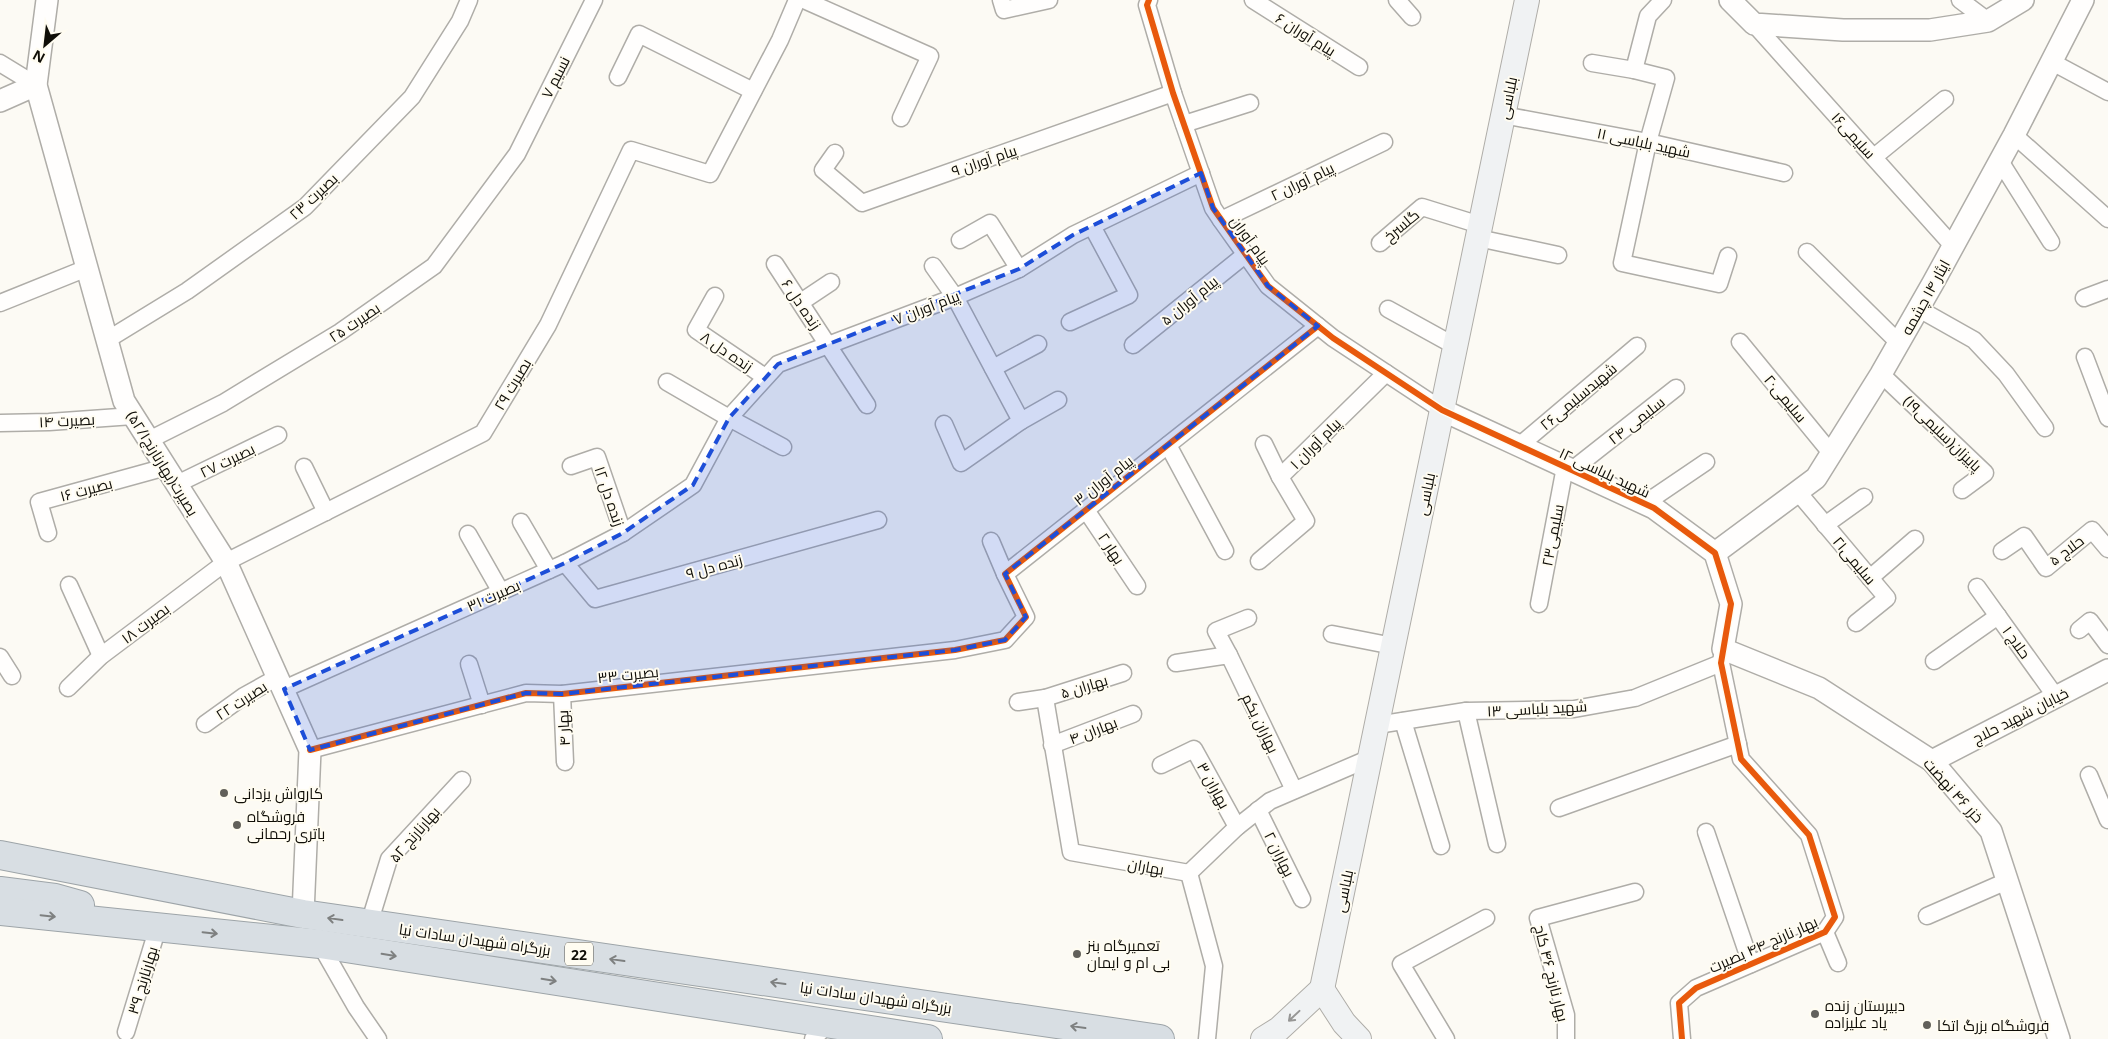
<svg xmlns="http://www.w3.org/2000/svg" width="2108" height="1039" font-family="'Open Sans',Cairo,sans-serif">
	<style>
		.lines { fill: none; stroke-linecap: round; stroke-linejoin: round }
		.minor-casing { stroke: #afada8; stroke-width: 19 }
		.tertiary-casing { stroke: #afada8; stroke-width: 24 }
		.secondary-casing { stroke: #afada8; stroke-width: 26 }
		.trunk-casing { stroke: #9da4a8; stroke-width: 30 }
		.minor { stroke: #fffefd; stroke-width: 16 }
		.tertiary { stroke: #fffefd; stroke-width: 21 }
		.secondary { stroke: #f0f2f3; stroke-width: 24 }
		.trunk { stroke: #d8dee3; stroke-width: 28 }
		.cycleway-casing { stroke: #fffcf1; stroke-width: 9 }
		.cycleway { stroke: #e8590c; stroke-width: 6 }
		.oneway { stroke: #7e8080 }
		.oneway2 { stroke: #969695 }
		.marked { fill: #1d4ed8; fill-opacity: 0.2; stroke: #1d4ed8; stroke-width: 4; stroke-dasharray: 10 6; stroke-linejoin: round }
		.poi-dot { fill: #62605a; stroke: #fffcf1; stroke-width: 2 }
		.labels { text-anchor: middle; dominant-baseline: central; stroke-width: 4; stroke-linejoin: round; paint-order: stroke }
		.shield { fill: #fffcf1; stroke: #57554d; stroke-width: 1 }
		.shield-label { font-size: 14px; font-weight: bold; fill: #0f0d07 }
		.street-label { font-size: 15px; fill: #0f0d07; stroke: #fffcf1 }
		.poi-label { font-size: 15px; fill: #0f0d07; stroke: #fffcf1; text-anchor: start }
	</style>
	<rect width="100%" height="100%" fill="#fcfaf4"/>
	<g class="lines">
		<g class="minor-casing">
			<g id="minor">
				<polyline points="804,0 930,56 901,118"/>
				<polyline points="1001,0 1004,10 1049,0"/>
				<polyline points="1149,0 1147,5 1173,93 1213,208 1221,220 1268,286 1333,338 1442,410"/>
				<polyline points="1253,0 1359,67"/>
				<polyline points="1397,0 1412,17"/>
				<polyline points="1663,0 1648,16 1634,70 1666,78 1648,142 1622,263 1719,284 1728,256"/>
				<polyline points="1960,0 1988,21"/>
				<polyline points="1754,24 1953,246"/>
				<polyline points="2052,62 2108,92"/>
				<polyline points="0,63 36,85"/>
				<polyline points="1592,63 1634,70"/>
				<polyline points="618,77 639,34 753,91"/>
				<polyline points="1503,115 1648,142 1784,173"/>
				<polyline points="1184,124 1250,103"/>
				<polyline points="2014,135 2108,219"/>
				<polyline points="835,153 823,170 862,203 1173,93"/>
				<polyline points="1874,157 1945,99"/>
				<polyline points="2000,161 2051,242"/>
				<polyline points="1221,220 1384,142"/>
				<polyline points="1478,238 1558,255"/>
				<polyline points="960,240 990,223 1019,269"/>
				<polyline points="1380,243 1422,207 1480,225"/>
				<polyline points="1807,252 1899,343"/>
				<polyline points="775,264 867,405"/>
				<polyline points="933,266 955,297 1021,421 961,463 944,424"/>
				<polyline points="715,296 696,330 765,377"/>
				<polyline points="2084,298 2108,289"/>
				<polyline points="801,302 831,282"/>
				<polyline points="0,303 87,268"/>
				<polyline points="1388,309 1455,346"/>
				<polyline points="1919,309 1974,340 2006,374 2045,428"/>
				<polyline points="1070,322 1129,295 1092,226"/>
				<polyline points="107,340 187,291 305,207 412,97 460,21 469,0"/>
				<polyline points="1740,342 1831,453"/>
				<polyline points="1133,345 1246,254"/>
				<polyline points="2085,357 2108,418"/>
				<polyline points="993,368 1038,344"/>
				<polyline points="1881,374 1985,473 1962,490"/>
				<polyline points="667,382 729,418 783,447"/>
				<polyline points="1021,421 1058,400"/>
				<polyline points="0,423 49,422 133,416"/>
				<polyline points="149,440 223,403 340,332 434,266 517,154 594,0"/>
				<polyline points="1264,444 1280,477"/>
				<polyline points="1168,445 1225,551"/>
				<polyline points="1519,446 1637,346"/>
				<polyline points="571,466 597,457 623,533"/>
				<polyline points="304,467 326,512"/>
				<polyline points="1572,470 1676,388"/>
				<polyline points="177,484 278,435"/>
				<polyline points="1797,491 1887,598 1856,623"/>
				<polyline points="1644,504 1706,462"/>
				<polyline points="1086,510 1137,586"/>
				<polyline points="521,522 549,570"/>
				<polyline points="1825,525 1864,497"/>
				<polyline points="48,533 39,502 166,467"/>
				<polyline points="468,534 501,592"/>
				<polyline points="991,541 1005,574"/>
				<polyline points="2002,551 2024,536 2046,568 2092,530 2108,549"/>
				<polyline points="1259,561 1306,521 1280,477 1386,373"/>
				<polyline points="565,563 595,599 878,520"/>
				<polyline points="1870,578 1915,539"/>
				<polyline points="69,585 101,656"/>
				<polyline points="1977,587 2056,697"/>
				<polyline points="1539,604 1565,467"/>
				<polyline points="2079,630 2090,621 2108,645"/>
				<polyline points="1332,634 1393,646"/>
				<polyline points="1229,655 1216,631 1248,618"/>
				<polyline points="0,657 12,676"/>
				<polyline points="1934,661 1998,616"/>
				<polyline points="1176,663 1229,655 1294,790"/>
				<polyline points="469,664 482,705"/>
				<polyline points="68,688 101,656 226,562 483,433 548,325 631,150 710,174 780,40 797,0"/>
				<polyline points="284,689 565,563 623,533 693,485 729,418 778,364 955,297 1019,269 1073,235 1201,173"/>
				<polyline points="562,694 565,762"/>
				<polyline points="1045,698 1123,673"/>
				<polyline points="1018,702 1045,698 1071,852 1189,873 1237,827 1270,801 1370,758"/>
				<polyline points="1466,711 1497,844"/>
				<polyline points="1403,721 1441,846"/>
				<polyline points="205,724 244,696 278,677"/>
				<polyline points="1377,725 1466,711 1574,709 1635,698 1721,663"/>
				<polyline points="1052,745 1133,714"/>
				<polyline points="310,750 526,693 562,694 955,650 1005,640 1026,617 1005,574 1318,326"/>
				<polyline points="1161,765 1194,749 1237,827"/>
				<polyline points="2089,775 2108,820"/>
				<polyline points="1559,808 1738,744"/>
				<polyline points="1258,810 1302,899"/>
				<polyline points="1706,832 1751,964"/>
				<polyline points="1189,873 1214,966 1207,1039"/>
				<polyline points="1927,916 2007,881"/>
				<polyline points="369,924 389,859 462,780"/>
				<polyline points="1825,932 1838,963"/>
				<polyline points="320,944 356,1007 378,1039"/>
				<polyline points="126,1032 158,927"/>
				<polyline points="813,1039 828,1024"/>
				<polyline points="1446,1039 1401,964 1486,918"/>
				<polyline points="1566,1039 1566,1015 1538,918 1635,892"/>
				<polyline points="1682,1039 1679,1003 1696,988 1825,932 1835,917 1809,835 1741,759 1721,663 1723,649"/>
			</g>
		</g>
		<g class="tertiary-casing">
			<g id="tertiary">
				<polyline points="47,0 36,85 124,401 226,562 310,750 303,914"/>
				<polyline points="1730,0 1754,24 1843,30 1930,30 1988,21 2023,0"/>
				<polyline points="0,101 36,85"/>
				<polyline points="1442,410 1654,508 1715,553 1731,604 1723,649 1819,688 1932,761 1991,831 2059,1039"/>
				<polyline points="1715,553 1816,478 1881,374 1933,283 2014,135 2083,0"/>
				<polyline points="1932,761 2108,670"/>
			</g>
		</g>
		<g class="secondary-casing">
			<g id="secondary">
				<polyline points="1322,989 1527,0"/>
				<polyline points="1322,989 1344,1023 1359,1039"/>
				<polyline points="1263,1039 1279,1029 1322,989"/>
			</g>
		</g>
		<g class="trunk-casing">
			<g id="trunk">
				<polyline points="0,855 303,914 1160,1039"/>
				<polyline points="0,891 55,898 80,905"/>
				<polyline points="0,911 320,944 928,1039"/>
			</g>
		</g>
		<use href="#minor" class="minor"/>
		<use href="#tertiary" class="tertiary"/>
		<use href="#secondary" class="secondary"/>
		<use href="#trunk" class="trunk"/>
		<g class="cycleway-casing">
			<g id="cycleway">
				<polyline points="1149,0 1147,5 1173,93 1213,208 1268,286 1333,338 1442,410 1654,508 1715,553 1731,604 1721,663 1741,759 1809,835 1835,917 1825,932 1696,988 1679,1003 1682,1039"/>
				<polyline points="310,750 526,693 562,694 955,650 1005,640 1026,617 1005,574 1318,326"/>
			</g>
		</g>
		<use href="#cycleway" class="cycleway"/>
	</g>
	<defs><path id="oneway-shaft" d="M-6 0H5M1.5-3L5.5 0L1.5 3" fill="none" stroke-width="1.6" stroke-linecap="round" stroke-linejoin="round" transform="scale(1.25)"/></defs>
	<g class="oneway">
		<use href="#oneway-shaft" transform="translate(48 916) rotate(6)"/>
		<use href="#oneway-shaft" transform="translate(335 919) rotate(-172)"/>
		<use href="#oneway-shaft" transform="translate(210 933) rotate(6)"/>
		<use href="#oneway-shaft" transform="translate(389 955) rotate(9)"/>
		<use href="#oneway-shaft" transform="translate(617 960) rotate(-172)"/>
		<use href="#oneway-shaft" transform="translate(549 980) rotate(9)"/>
		<use href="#oneway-shaft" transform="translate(778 983) rotate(-172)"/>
		<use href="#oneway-shaft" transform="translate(1078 1027) rotate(-172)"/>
	</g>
	<use class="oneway2" href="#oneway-shaft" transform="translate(1294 1016) rotate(137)"/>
	<path class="marked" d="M1201,173L1213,208L1268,286L1318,326L1005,574L1026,617L1005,640L955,650L562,694L526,693L310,750L284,689L565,563L623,533L693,485L729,418L778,364L1019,269L1073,235Z"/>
	<g class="poi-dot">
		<circle cx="224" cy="793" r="5"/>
		<circle cx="237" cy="825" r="5"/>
		<circle cx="1077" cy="954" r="5"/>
		<circle cx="1815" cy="1014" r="5"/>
		<circle cx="1927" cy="1025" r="5"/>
	</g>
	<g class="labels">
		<rect class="shield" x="565" y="942.5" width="28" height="23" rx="4"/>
		<g class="shield-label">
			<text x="579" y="954">22</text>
		</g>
		<g class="street-label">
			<text transform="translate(1306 34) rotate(32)">پیام آوران ۶</text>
			<text transform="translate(555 77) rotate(-63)">نسیم ۷</text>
			<text transform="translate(1507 98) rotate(-78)">بلباسی</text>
			<text transform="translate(1854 135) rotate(48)">سلیمی۱۶</text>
			<text transform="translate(1644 142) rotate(12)">شهید بلباسی ١١</text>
			<text transform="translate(984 160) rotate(-19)">پیام آوران ۹</text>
			<text transform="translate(1302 181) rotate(-26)">پیام آوران ۲</text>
			<text transform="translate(313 196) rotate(-43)">بصیرت ۲۳</text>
			<text transform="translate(1401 225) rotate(-40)">گلسرخ</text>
			<text transform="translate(1251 240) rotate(54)">پیام آوران</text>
			<text transform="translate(1925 297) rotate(-61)">ایثار ۱۴ چشمه</text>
			<text transform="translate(1189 300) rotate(-39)">پیام آوران ۵</text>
			<text transform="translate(802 304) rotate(56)">زنده دل ۶</text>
			<text transform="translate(926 307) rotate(-21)">پیام آوران ۷</text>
			<text transform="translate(354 322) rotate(-34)">بصیرت ۲۵</text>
			<text transform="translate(727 351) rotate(34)">زنده دل ۸</text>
			<text transform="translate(512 384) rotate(-59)">بصیرت ۲۹</text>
			<text transform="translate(1578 396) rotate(-40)">شهیدسلیمی۲۶</text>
			<text transform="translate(1786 398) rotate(50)">سلیمی۲۰</text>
			<text transform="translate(67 420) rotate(-3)">بصیرت ۱۴</text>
			<text transform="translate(1636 420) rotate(-38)">سلیمی ۲۴</text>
			<text transform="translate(1943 433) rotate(44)">پاییزان(سلیمی۱۹)</text>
			<text transform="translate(1315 443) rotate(-45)">پیام آوران ۱</text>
			<text transform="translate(227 460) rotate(-26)">بصیرت ۲۷</text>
			<text transform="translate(163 463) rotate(58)">بصیرت(بهارنارنج۵۲/۱)</text>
			<text transform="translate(1605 472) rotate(25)">شهید بلباسی ١٢</text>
			<text transform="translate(1103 480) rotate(-38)">پیام آوران ۳</text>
			<text transform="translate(86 489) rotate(-15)">بصیرت ۱۶</text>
			<text transform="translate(1425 494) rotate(-78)">بلباسی</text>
			<text transform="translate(610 496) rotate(71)">زنده دل ۱۲</text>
			<text transform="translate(1552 535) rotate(-79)">سلیمی۲۳</text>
			<text transform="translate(1112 548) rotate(56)">بهار ۲</text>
			<text transform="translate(2066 550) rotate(-37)">حلاج ۵</text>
			<text transform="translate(1855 560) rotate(50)">سلیمی۲۱</text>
			<text transform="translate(714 566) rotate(-15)">زنده دل ۹</text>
			<text transform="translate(493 595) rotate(-24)">بصیرت ۳۱</text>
			<text transform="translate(145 623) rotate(-37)">بصیرت ۱۸</text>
			<text transform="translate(2017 642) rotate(54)">حلاج ۱</text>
			<text transform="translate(628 674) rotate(-6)">بصیرت ۳۳</text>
			<text transform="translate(1084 686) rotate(-17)">بهاران ۵</text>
			<text transform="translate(241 700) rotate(-33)">بصیرت ۲۲</text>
			<text transform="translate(1537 708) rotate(-3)">شهید بلباسی ١٣</text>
			<text transform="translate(2020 715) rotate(-27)">خیابان شهید حلاج</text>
			<text transform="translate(1261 723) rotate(64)">بهاران یکم</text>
			<text transform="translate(563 728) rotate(-93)">بهار ۴</text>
			<text transform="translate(1093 730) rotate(-21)">بهاران ۴</text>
			<text transform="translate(1214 785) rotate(61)">بهاران ۳</text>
			<text transform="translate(1954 790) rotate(48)">خزر ۴۶ نهضت</text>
			<text transform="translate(414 834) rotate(-49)">بهارنارنج ۵۲</text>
			<text transform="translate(1280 854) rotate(63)">بهاران ۲</text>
			<text transform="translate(1146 866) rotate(10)">بهاران</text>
			<text transform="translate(1343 891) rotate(-78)">بلباسی</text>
			<text transform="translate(475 939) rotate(8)">بزرگراه شهیدان سادات نیا</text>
			<text transform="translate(1763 944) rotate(-24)">بهار نارنج ۴۴ بصیرت</text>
			<text transform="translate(1552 973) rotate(76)">بهار نارنج ۴۶ کاج</text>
			<text transform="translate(142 980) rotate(-73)">بهارنارنج ۳۹</text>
			<text transform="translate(876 997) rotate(8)">بزرگراه شهیدان سادات نیا</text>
		</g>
		<g class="poi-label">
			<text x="234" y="793">کارواش یزدانی</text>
			<text x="247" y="816">فروشگاه<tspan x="247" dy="17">باتری رحمانی</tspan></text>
			<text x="1087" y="945">تعمیرگاه بنز<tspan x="1087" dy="17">بی ام و ایمان</tspan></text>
			<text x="1825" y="1005">دبیرستان زنده<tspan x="1825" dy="17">یاد علیزاده</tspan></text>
			<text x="1937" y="1025">فروشگاه بزرگ اتکا</text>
		</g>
	</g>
	<g transform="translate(45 45) rotate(208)" stroke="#fffcf1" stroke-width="4" paint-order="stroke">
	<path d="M0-4L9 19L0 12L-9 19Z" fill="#0f0d07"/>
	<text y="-8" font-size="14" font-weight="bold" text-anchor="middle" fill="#0f0d07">N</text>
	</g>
</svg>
